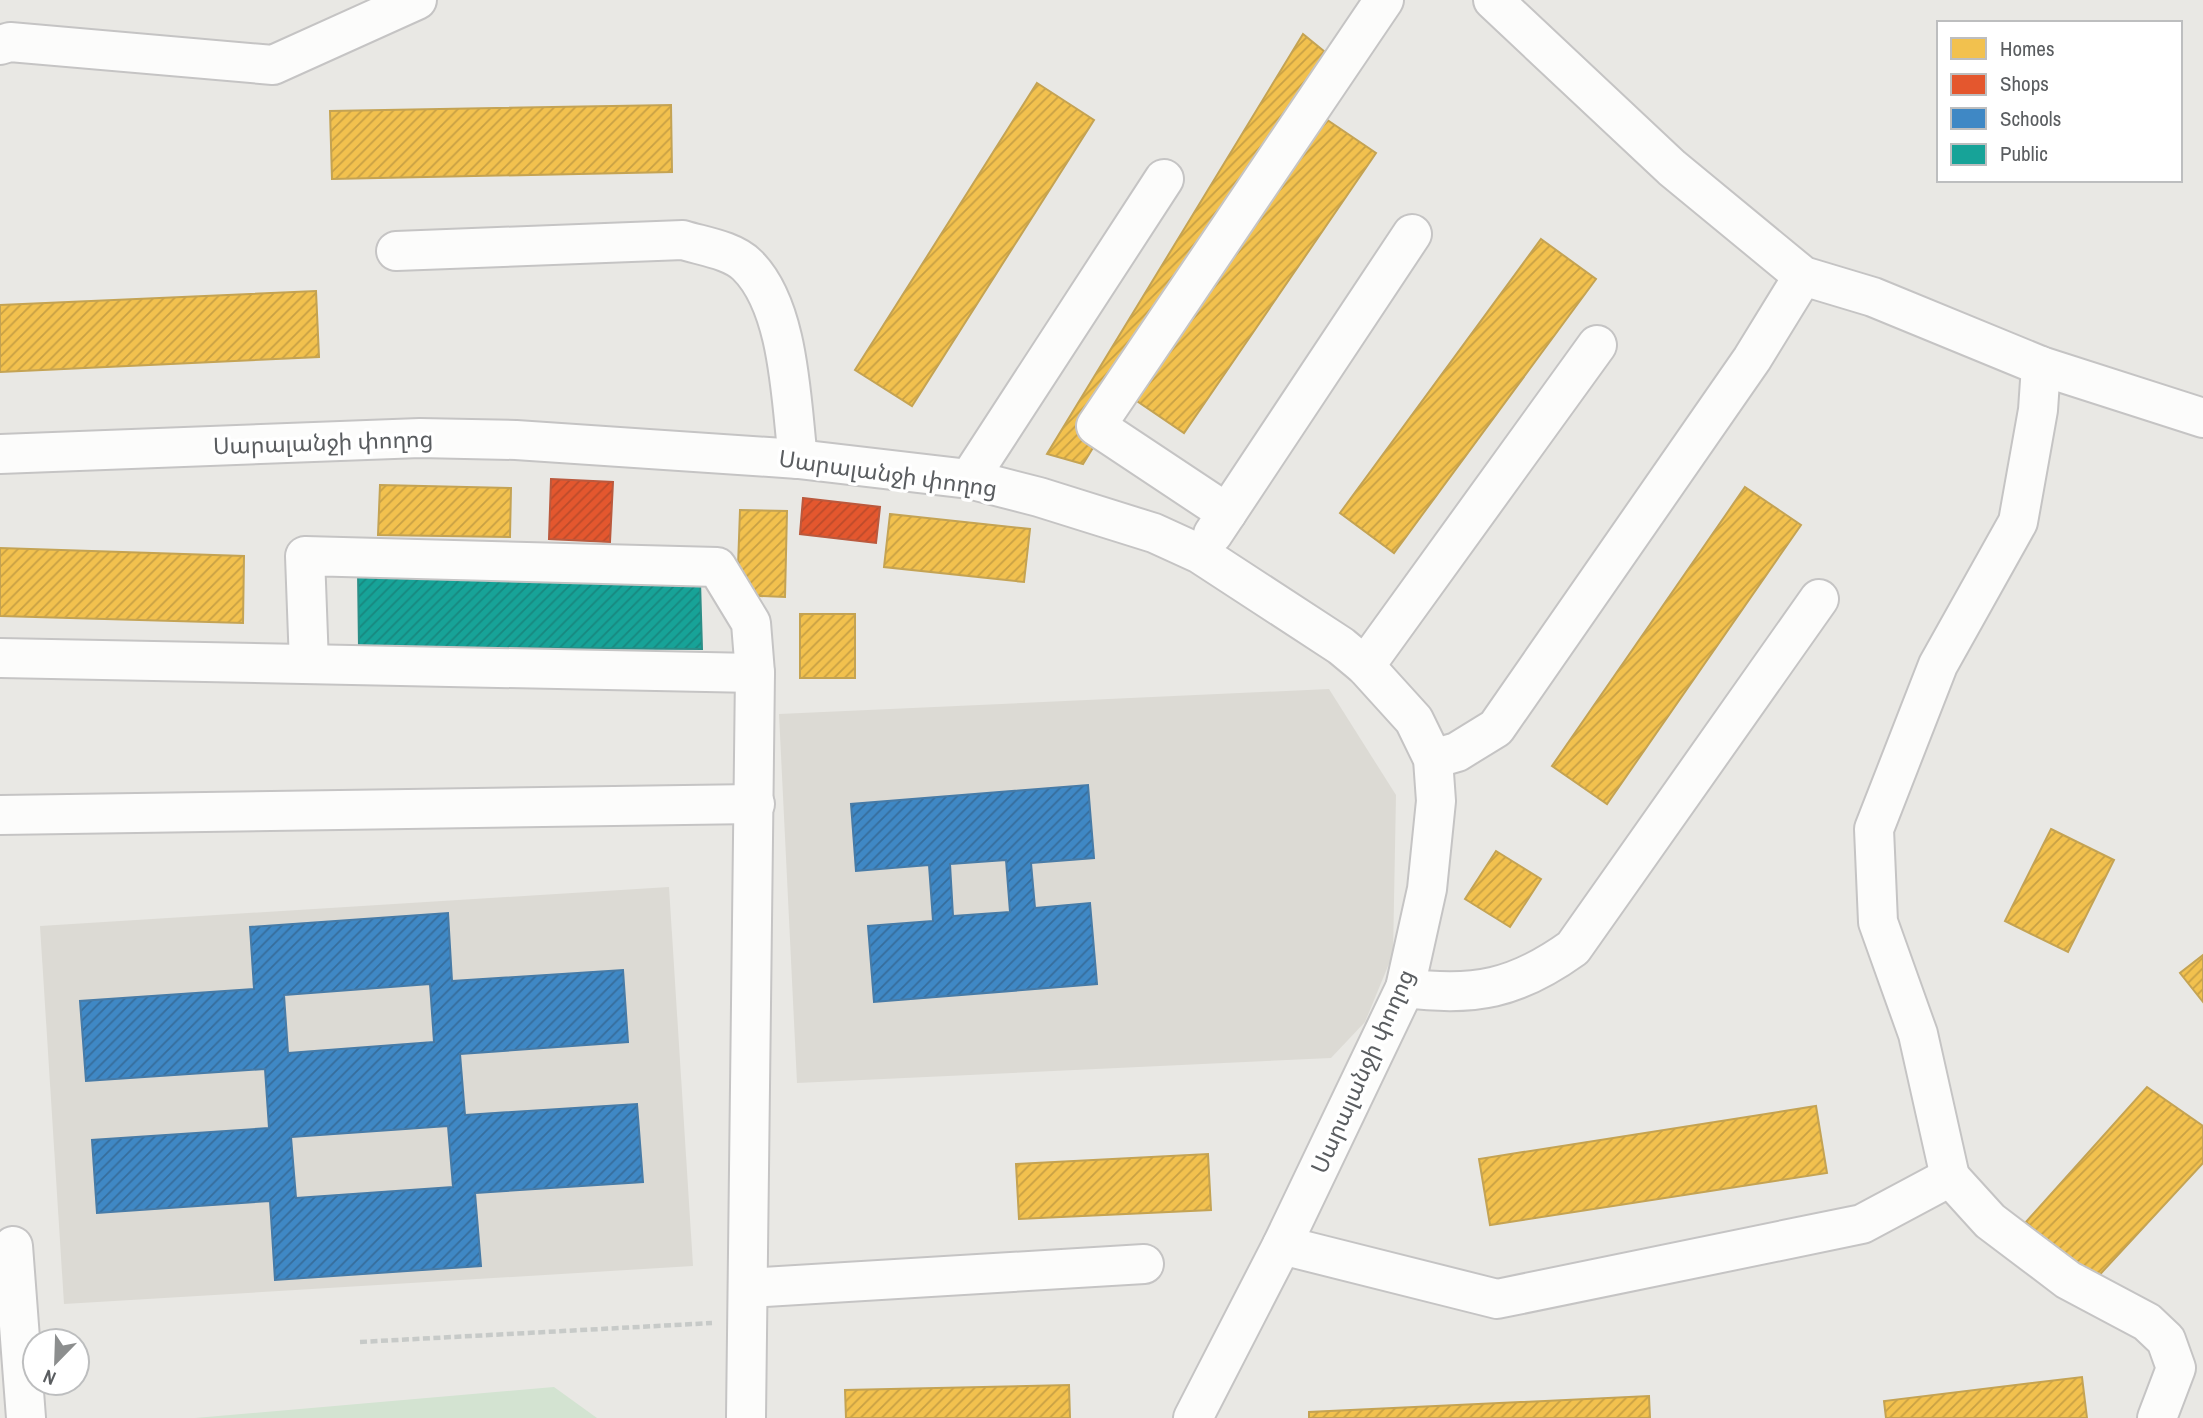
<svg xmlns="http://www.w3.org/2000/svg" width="2203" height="1418" font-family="'Archivo Narrow','Noto Sans Armenian',sans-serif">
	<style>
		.education { fill: #dcdad4 }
		.green { fill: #d3e3d1 }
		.homes { fill: url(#homes-hatch); stroke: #c4a353; stroke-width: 2 }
		.shops { fill: url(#shops-hatch); stroke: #bb593d; stroke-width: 2 }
		.schools { fill: url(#schools-hatch); stroke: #477ba7; stroke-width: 2; fill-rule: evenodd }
		.public { fill: url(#public-hatch); stroke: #2b8e87; stroke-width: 2 }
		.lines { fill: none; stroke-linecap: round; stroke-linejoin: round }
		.minor-casing { stroke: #c5c4c4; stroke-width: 42 }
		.path { stroke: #c7cac8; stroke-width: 4.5; stroke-dasharray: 7 3.5; stroke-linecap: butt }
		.minor { stroke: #fcfcfb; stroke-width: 38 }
		.labels { text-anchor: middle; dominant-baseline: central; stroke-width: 7; stroke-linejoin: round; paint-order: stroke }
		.street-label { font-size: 23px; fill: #5a5d60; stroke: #fff }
	</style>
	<defs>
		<pattern id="homes-hatch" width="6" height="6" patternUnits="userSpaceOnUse" patternTransform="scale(1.75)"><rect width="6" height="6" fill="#f2c14e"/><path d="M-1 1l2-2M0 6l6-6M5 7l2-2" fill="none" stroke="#c7a044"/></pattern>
		<pattern id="shops-hatch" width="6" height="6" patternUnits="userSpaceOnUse" patternTransform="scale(1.75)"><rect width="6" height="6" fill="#e4572e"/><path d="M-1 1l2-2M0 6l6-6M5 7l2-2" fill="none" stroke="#bc4b2b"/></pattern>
		<pattern id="schools-hatch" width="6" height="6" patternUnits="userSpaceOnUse" patternTransform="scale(1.75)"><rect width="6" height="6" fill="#3f88c5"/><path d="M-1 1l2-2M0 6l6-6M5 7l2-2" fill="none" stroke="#366d9b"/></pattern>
		<pattern id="public-hatch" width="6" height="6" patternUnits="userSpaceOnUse" patternTransform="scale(1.75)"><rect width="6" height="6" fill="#17a398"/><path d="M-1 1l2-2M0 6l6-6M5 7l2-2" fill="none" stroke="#18887f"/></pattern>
	</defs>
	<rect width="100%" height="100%" fill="#e9e8e4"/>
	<g class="education">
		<polygon points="1329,689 1396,795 1393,954 1365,1022 1331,1058 797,1083 779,714"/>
		<polygon points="669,887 693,1266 64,1304 40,926"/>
	</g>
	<polygon class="green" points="554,1387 597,1418 195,1418"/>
	<g class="homes">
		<polygon points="1303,34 1325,52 1089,432 1097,441 1083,464 1047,454"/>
		<polygon points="1037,83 1094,120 912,406 855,370"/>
		<polygon points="671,105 672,172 332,179 330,111"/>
		<polygon points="1320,115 1376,153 1184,433 1128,395"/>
		<polygon points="1541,239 1596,279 1394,553 1340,513"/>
		<polygon points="316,291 319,357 0,372 0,305"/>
		<polygon points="380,485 511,488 510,537 378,535"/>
		<polygon points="1745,487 1801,525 1607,804 1552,766"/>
		<polygon points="740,510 787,511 785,597 737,595"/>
		<polygon points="890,514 1030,529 1024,582 884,567"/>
		<polygon points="0,548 244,556 243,623 0,616"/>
		<rect x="800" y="614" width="55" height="64"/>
		<polygon points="2051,829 2114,860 2068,952 2005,921"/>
		<polygon points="1496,851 1541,879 1510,927 1465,899"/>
		<polygon points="2203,955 2203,1002 2180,973"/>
		<polygon points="2147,1087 2203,1126 2203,1163 2092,1283 2026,1222"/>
		<polygon points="1816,1106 1827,1173 1490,1225 1479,1159"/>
		<polygon points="1208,1154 1211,1210 1019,1219 1016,1164"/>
		<polygon points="2082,1377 2087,1418 1886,1418 1884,1401"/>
		<polygon points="1069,1385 1070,1418 846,1418 845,1390"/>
		<polygon points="1649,1396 1650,1418 1309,1418 1309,1412"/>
	</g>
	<g class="shops">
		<polygon points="551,479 613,482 610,542 549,539"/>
		<polygon points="803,498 880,507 876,543 800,534"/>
	</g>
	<g class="schools">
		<path d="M1088,785L1094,858L1031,863L1035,908L1090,903L1097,984L874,1002L868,926L933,921L929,865L856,871L851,804ZM1006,860L1010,912L953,916L950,864Z"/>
		<path d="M448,913L452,981L623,970L628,1042L460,1054L465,1115L637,1104L643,1182L475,1193L481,1266L275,1280L270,1201L97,1213L92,1140L269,1128L265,1069L86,1081L80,1001L254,989L250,927ZM430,984L434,1042L288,1053L284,995ZM448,1126L453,1187L296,1198L291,1137Z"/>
	</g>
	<polygon class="public" points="358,571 700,581 702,649 359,647"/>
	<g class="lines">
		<g class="minor-casing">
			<g id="minor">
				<polyline points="1493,0 1672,168 1803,276 1873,297 2041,366 2203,418"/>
				<polyline points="0,45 10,42 273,65 417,0"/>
				<path d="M396,251L683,240C702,246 732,250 747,265C790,307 791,402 798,459"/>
				<polyline points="0,454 420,438 516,440 798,459 969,479 1039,497 1154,533 1200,554 1341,646 1365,666 1414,720 1433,759 1436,801 1427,889 1405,988 1282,1245 1193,1418"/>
				<polyline points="969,479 1164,179"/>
				<polyline points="1227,513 1096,426 1384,0"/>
				<polyline points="1213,534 1412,234"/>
				<polyline points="0,658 755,673"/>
				<polyline points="309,664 305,556 717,567 751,623 755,673 746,1418"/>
				<polyline points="1365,666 1597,345"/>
				<polyline points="1433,759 1457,752 1496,728 1752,359 1803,276"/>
				<polyline points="0,815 755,804"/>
				<path d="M1405,988C1474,997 1516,989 1573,948L1819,599"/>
				<polyline points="1950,1177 1918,1034 1878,922 1874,829 1938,665 2018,522 2038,410 2041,366"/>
				<polyline points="1282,1245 1497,1299 1862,1224 1950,1177 1990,1221 2068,1280 2147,1322 2166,1340 2176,1368 2157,1418"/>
				<polyline points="13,1246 26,1418"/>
				<polyline points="748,1288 1144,1264"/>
			</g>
		</g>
		<polyline class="path" points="360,1342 712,1323"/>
		<use href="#minor" class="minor"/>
	</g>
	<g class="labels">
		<g class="street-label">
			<text transform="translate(323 442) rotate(-2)">Սարալանջի փողոց</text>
			<text transform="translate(888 473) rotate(8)">Սարալանջի փողոց</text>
			<text transform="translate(1362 1071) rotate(-66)">Սարալանջի փողոց</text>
		</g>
	</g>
	<rect x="1937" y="21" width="245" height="161" fill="#ffffff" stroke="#bdbebf" stroke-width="2"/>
	<rect x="1951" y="38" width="35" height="21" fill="#f2c14e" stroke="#bdbebf" stroke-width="2"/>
	<text x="2000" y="56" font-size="21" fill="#5a5d60">Homes</text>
	<rect x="1951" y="74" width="35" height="21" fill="#e4572e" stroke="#bdbebf" stroke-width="2"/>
	<text x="2000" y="91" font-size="21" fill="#5a5d60">Shops</text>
	<rect x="1951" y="108" width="35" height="21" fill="#3f88c5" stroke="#bdbebf" stroke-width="2"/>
	<text x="2000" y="126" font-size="21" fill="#5a5d60">Schools</text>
	<rect x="1951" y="144" width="35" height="21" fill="#17a398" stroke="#bdbebf" stroke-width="2"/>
	<text x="2000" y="161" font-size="21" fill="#5a5d60">Public</text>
	<g transform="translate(56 1362) rotate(203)"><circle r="33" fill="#ffffff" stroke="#bdbebf" stroke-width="2"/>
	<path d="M0-5L12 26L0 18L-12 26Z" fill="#8c8e8e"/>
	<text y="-10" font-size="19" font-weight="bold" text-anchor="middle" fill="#5a5d60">N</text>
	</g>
</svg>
